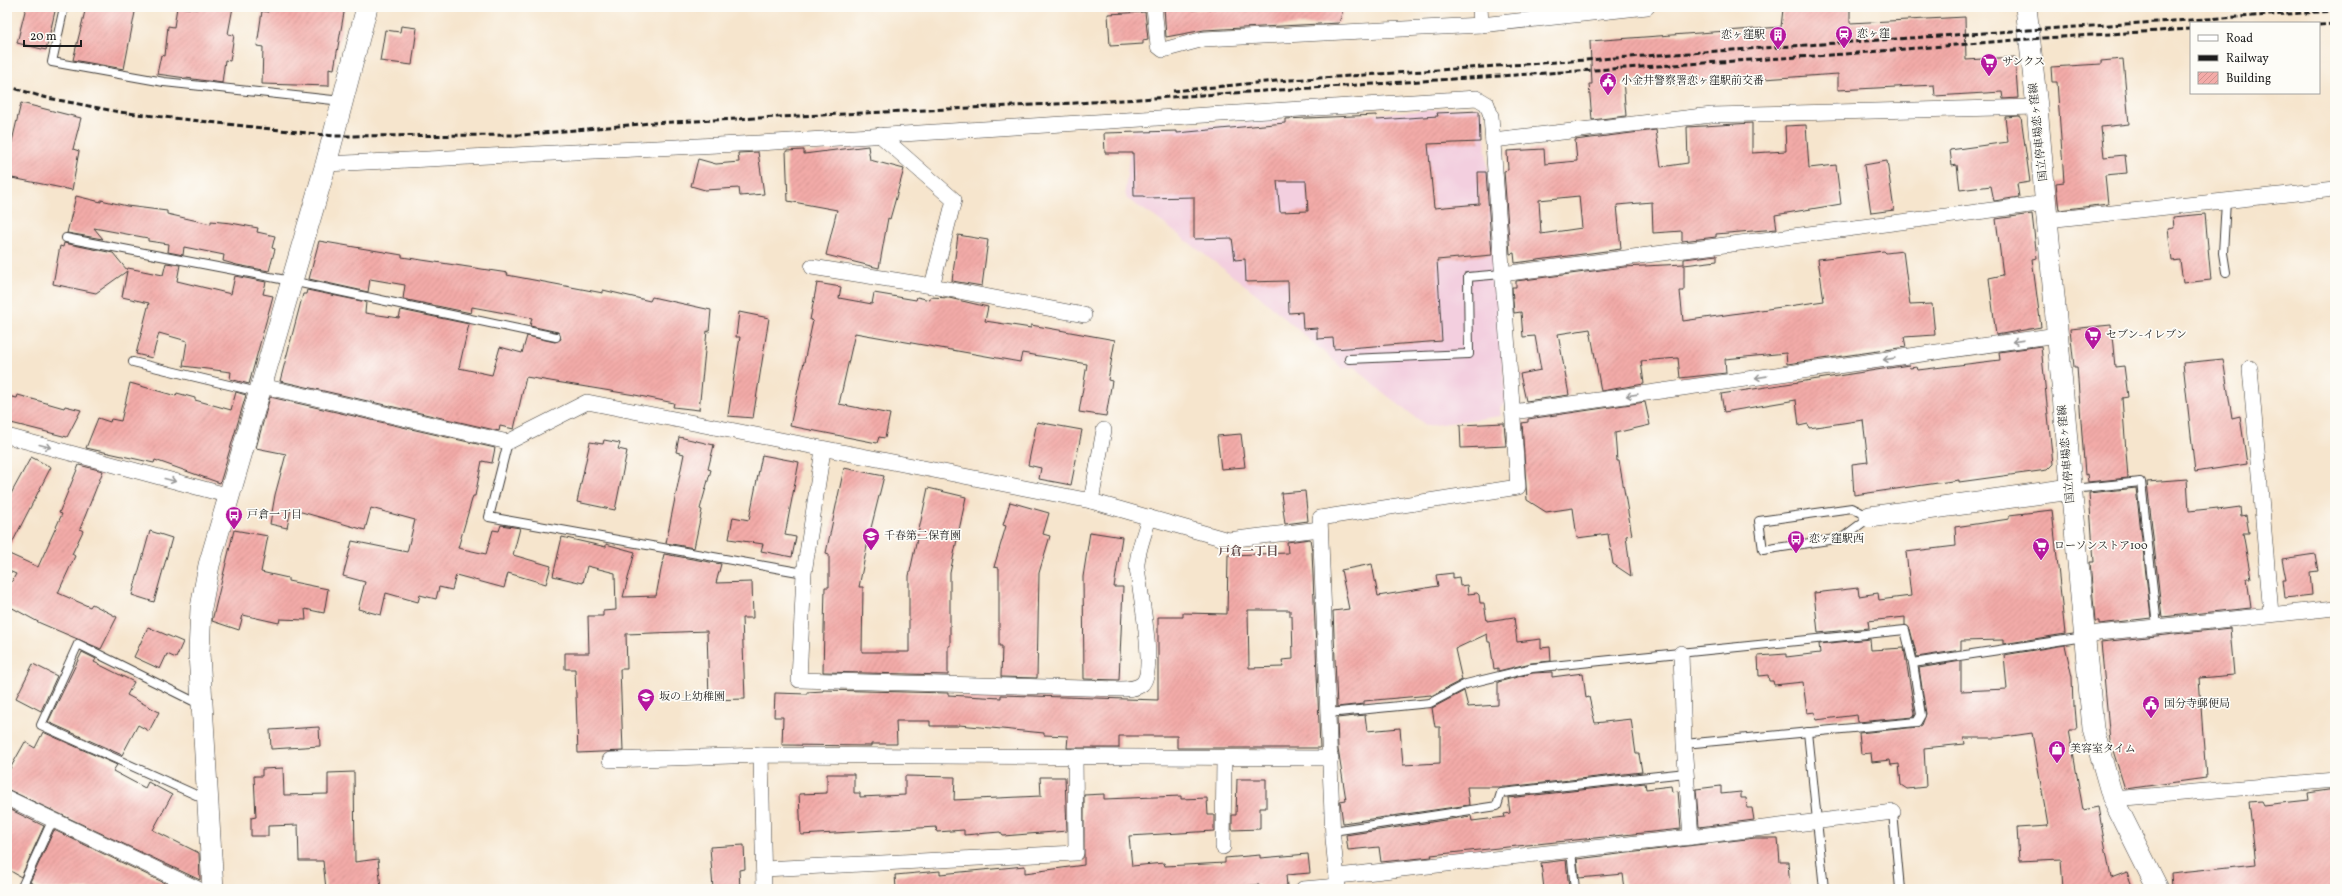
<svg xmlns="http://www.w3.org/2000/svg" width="2342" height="896" font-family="Vollkorn,'Noto Serif JP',serif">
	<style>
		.built { fill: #f3cfdf }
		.building { fill: url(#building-hatch); fill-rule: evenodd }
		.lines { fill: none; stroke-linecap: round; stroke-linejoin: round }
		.lane-casing { stroke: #3d3a37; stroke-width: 10 }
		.street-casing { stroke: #3d3a37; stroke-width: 16 }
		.secondary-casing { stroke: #3d3a37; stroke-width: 22 }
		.lane { stroke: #fff; stroke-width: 8 }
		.street { stroke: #fff; stroke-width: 15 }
		.secondary { stroke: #fff; stroke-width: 21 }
		.rail { stroke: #1c1c1c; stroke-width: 3; stroke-dasharray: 6 3; stroke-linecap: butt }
		.oneway { stroke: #999 }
		.labels { text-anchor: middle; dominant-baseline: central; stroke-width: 3.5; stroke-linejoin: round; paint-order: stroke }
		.poi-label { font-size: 11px; fill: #1c1c1c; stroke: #fdfcf7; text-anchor: start }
		.street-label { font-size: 11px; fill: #1c1c1c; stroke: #fdfcf7 }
		.neighbourhood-label { font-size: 12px; font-weight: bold; fill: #674e4d; stroke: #fdfcf7 }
	</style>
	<defs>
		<pattern id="building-hatch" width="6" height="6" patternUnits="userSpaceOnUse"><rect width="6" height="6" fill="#f3aba8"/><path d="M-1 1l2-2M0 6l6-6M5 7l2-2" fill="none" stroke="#d09390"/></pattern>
	</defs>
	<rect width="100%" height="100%" fill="#fdfcf7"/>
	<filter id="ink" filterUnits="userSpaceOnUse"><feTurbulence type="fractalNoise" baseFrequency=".025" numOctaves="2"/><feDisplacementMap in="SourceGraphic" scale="8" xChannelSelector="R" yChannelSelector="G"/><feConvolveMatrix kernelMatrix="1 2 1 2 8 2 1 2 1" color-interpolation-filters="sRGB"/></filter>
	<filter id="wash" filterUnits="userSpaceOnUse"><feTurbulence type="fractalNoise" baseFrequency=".012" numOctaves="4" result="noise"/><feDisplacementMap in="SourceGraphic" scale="16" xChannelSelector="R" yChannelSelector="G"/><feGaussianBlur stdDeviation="0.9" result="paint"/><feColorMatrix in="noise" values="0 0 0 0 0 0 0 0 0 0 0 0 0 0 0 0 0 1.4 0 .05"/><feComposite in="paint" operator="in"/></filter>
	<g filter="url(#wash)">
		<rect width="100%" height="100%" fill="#f6e5cd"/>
		<polygon class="built" points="1477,107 1483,113 1506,403 1500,407 1501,416 1427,426 1381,391 1355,367 1343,369 1258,295 1155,217 1127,199 1125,192 1132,130"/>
		<g id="blocks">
			<g class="building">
				<polygon points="26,7 56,7 46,50 17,43"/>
				<polygon points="86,7 136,7 124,69 73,60"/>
				<polygon points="177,7 197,9 198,7 233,7 228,34 234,35 230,61 225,60 222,83 157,74 161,55 165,56 168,26 174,27"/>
				<polygon points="269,7 345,7 334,69 329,68 329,86 262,84 263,47 257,46 262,11 268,12"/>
				<polygon points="1164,7 1192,7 1192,10 1247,7 1344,7 1339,23 1204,30 1166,37"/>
				<polygon points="1818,7 1850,7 1850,23 1965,17 1966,60 2015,57 2018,98 2003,99 2002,92 1935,96 1934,85 1838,90 1838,74 1674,85 1674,77 1623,80 1626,116 1592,120 1589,84 1592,84 1590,41 1781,27 1783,9"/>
				<polygon points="1145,12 1148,39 1143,40 1143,44 1110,46 1108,14"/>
				<polygon points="401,26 417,28 412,65 380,61 385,30 400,32"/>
				<polygon points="2123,59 2129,124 2101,127 2104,157 2125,155 2127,173 2105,175 2108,204 2059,210 2056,183 2064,182 2057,82 2052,82 2051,67 2101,64 2101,61"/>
				<polygon points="21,103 81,118 73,149 79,151 72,190 7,177 11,154 9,154"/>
				<path d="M1479,111L1480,142L1428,144L1434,208L1479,204L1478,172H1486L1492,255L1437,260L1442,341L1334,349L1333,338L1317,339V328L1303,329L1302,312L1289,313L1288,281L1246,282L1245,259L1235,260L1232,238L1194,239V197L1147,198L1143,196H1134L1133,153H1105L1104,133L1177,131V133L1285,123V119L1376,115L1377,120L1438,116L1437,113ZM1277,181H1306L1308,211L1280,212Z"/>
				<polygon points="2019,116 2021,117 2030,182 2017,184 2019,197 1994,201 1991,186 1960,190 1957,165 1952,166 1950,150 2008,142 2005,117"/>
				<path d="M1752,123V153L1786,151L1785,126L1806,125L1809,168L1836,165L1841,204L1775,215L1777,229L1716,234V237L1682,241V231L1653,233L1652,202L1617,205L1621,249L1515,263L1514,253L1510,254L1504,171L1508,170L1507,151L1544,149L1545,164L1577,161L1575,140L1656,130L1661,167L1688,163L1687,127ZM1579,196L1582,228L1541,234L1539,200Z"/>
				<polygon points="868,146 870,160 904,169 890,219 888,218 879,268 826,255 837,210 788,201 786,151 804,150 804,154"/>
				<polygon points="758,152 764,194 740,196 739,188 705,190 691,186 698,159 716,164 739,162 738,153"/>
				<polygon points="1887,161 1894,210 1871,213 1864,165"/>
				<polygon points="76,196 101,202 101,200 127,206 167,211 167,214 211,224 211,221 231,223 258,228 257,232 275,236 272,248 275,249 269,271 237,265 223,261 224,255 184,247 183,255 168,252 169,244 148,241 148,238 94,228 103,239 67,233"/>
				<polygon points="2032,214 2037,258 2032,259 2041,327 1996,335 1989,278 2003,275 1996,219"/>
				<polygon points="2205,214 2211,280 2183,283 2180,260 2172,261 2168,229 2174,228 2173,217"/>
				<polygon points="958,235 988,240 982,286 952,281"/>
				<polygon points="319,241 402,255 402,257 508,273 507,275 603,293 603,290 650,301 652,297 711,310 709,332 707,331 699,410 673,407 674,403 635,395 526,377 514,429 500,426 499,431 280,381 303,294 306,294 307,290 366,302 365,313 399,318 401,310 469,324 459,368 492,375 500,347 522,353 527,336 555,342 561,339 558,332 530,326 532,318 472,307 471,313 403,299 405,285 370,279 368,292 309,279"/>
				<polygon points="64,243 113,253 127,270 128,268 163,275 166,263 180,265 177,281 231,294 235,276 266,282 263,294 273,296 249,384 230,379 231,372 183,366 187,341 159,333 152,358 136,354 149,303 122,297 127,271 96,293 53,284 60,246 63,247"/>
				<polygon points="1884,251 1886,253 1903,251 1910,305 1932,304 1935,335 1904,337 1906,347 1787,364 1786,353 1725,359 1726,373 1680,378 1678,358 1641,361 1644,384 1601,391 1590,329 1558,334 1569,395 1526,401 1520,374 1541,370 1535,336 1523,337 1521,312 1514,313 1512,287 1516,287 1516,281 1624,267 1684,264 1684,259 1717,255 1717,261 1684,265 1684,291 1680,291 1683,321 1824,301 1818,259"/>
				<polygon points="817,283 841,287 839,298 872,304 874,293 916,300 917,297 930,300 930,297 949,298 988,307 985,321 1031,328 1031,325 1115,340 1108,380 1112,381 1106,416 1079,412 1087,364 1022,353 1020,362 855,333 839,404 890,414 885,438 879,437 877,443 790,426 813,321 810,320"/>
				<polygon points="739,312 769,318 753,418 728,416 740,337 736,337"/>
				<polygon points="2111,325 2115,367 2124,366 2128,397 2122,398 2128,478 2088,482 2087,474 2085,475 2077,367 2074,367 2070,329"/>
				<polygon points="2041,346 2053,464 2047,470 1959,482 1959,480 1854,495 1852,464 1868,462 1863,420 1809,428 1808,424 1799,426 1796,400 1724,412 1721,394 1909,365 1910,368 1917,367 1918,370 2000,360 1999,352"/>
				<polygon points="2223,359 2232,418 2240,416 2247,464 2195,472 2183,363"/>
				<polygon points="130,383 176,396 177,393 195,398 195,400 231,410 236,392 246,395 220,483 155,460 154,463 86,448 98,418 110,422 111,419 121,421"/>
				<polygon points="18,395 64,408 65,406 81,410 67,437 7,422 7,396 17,398"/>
				<polygon points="270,397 495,448 492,463 482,461 475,496 473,496 458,548 486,554 493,530 499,531 501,525 520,528 513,555 551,566 546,584 508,573 504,588 456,575 452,590 439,587 436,599 420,595 418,602 386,593 381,615 358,609 365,582 343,576 352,541 407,552 415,520 371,508 365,530 291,509 287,528 270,524 275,495 286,454 256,448"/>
				<polygon points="1645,402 1650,425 1615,433 1617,461 1619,461 1632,535 1626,536 1631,576 1613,564 1608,534 1577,538 1573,508 1546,512 1527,500 1522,423 1528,422 1528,419"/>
				<polygon points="1037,422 1082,430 1071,485 1039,479 1041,468 1028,465"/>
				<polygon points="1504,423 1506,446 1461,448 1460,425"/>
				<polygon points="1241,434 1245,467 1221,469 1217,436"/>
				<polygon points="679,437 714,445 708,469 711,470 700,509 702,510 694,548 666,543 684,454 676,452"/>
				<polygon points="604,440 620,443 618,449 627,451 615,510 577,502 590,442 603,444"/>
				<polygon points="762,455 799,462 785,535 796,537 792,557 761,551 763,544 729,539 733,517 749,520"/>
				<polygon points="31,457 51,467 7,553 38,567 62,514 59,513 79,465 103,471 80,529 83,531 72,554 75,556 58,593 90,607 92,604 117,617 101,649 40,623 7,605 7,590 16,574 7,570 7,501"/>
				<polygon points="844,468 884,476 869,536 859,587 863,587 862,652 909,652 909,576 928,488 966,497 950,573 950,646 948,646 948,675 823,672 825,587 829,587 829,554 826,553"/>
				<polygon points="2187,479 2189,511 2218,508 2218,510 2240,507 2241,516 2246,515 2249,533 2243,533 2251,578 2247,578 2251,608 2162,617 2147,482"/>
				<polygon points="2136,488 2151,618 2099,624 2099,621 2095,621 2090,562 2094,562 2089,493"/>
				<polygon points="1305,491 1308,521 1285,524 1281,493"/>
				<polygon points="1010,502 1049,513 1043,534 1050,536 1039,573 1037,678 1001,677 1002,646 999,646 999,568 994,567 1006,526 1003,525"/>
				<polygon points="2052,510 2065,634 2003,644 2003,640 1961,641 1961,650 1917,657 1910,629 1905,625 1905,617 1868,621 1869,628 1818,633 1814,593 1858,588 1859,596 1878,593 1879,600 1911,596 1906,552 1956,546 1955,527 2009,519 2009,515"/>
				<polygon points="234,530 268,536 261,572 288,578 288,581 328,589 324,613 305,609 306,620 280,619 279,623 243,615 239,630 212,621"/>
				<polygon points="150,531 172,538 154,602 132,595"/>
				<polygon points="1090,532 1122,537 1114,587 1123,587 1119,680 1084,679 1083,577"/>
				<polygon points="562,537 606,547 606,544 635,552 623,597 656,596 664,554 721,564 716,583 752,582 753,618 742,618 745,699 709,700 707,631 626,634 627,669 620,669 623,751 578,753 575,669 565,669 565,653 589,653 588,616 603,616 603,611 616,610 615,573 587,566 583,583 553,576"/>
				<path d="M1310,539L1312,551L1320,748H1177V736H1119V748H1067L1068,736L1044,735V733L959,725V726H930V721H896L897,744H871V746L782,745L783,717H774L775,693L807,694V692L823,691V690L948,693V695L1001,698V695L1158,700V617H1183V613L1227,614L1228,555L1288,553L1287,542ZM1248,610H1290V616H1292L1293,659L1282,660L1283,667L1249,668Z"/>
				<polygon points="2315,554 2318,571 2310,572 2312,595 2285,598 2283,580 2286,580 2282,559"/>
				<polygon points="1372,564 1378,596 1438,586 1436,575 1453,573 1453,578 1459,577 1460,586 1467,585 1468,594 1477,593 1479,595 1480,603 1484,603 1487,621 1514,617 1517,642 1541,639 1541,648 1550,647 1551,661 1531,663 1498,671 1498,668 1494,669 1490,642 1488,642 1487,634 1455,649 1462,680 1431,696 1431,695 1364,701 1364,704 1337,707 1333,611 1349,609 1341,570"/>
				<polygon points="148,627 183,642 176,658 167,654 160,669 134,657"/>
				<polygon points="2230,628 2234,675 2199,678 2206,778 2125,789 2110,741 2101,642"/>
				<polygon points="1870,639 1871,650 1904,648 1915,714 1914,717 1858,722 1857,715 1816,720 1815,712 1807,713 1803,682 1774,685 1773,681 1769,681 1768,675 1759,676 1758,656 1786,654 1786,657 1820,653 1819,644"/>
				<polygon points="2065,645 2072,677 2073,707 2075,707 2077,730 2069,730 2083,810 2098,807 2111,878 2127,872 2133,889 2063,889 2061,859 2019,861 2017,828 2048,826 2032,733 1998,738 1964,738 1965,744 1924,748 1926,787 1907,789 1901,785 1899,764 1891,765 1890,760 1872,762 1871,753 1861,754 1859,733 1918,727 1922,725 1926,714 1919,668 1961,661 1961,691 2007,689 2004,655"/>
				<polygon points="82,652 96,659 94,662 134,682 127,695 159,712 149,731 138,725 122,755 48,722"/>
				<polygon points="33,664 57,676 41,711 16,698"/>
				<polygon points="1552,672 1552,677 1583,673 1586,698 1589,697 1595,723 1631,719 1636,754 1639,754 1642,772 1507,787 1467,787 1469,805 1343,823 1340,801 1346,800 1338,749 1337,718 1365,715 1367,731 1400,728 1403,765 1440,763 1440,727 1435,727 1432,708 1464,691 1468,707 1498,705 1498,682 1533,673"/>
				<polygon points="319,727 320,746 271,749 270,730"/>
				<polygon points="43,732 117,765 113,771 145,788 148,782 172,795 153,830 199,853 200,880 7,789 7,774 25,742 35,748"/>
				<polygon points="283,768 284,795 328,794 328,773 354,772 355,862 378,859 381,889 326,889 323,861 299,861 298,825 268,826 268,836 251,836 251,818 256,817 254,776 262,776 262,769"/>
				<polygon points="827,774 854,774 854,793 860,793 860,797 905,795 905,776 955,777 954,800 1041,796 1040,777 1065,777 1067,831 1003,836 1000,832 964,835 964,830 937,832 936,827 801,835 799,794 827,793"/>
				<polygon points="1237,779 1266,779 1266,808 1260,808 1260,829 1232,830 1232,815 1236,815"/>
				<polygon points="1645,783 1646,789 1671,786 1672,792 1678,791 1681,829 1431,855 1432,857 1381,862 1379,847 1348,850 1346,835 1471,816 1472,821 1505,817 1504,814 1510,813 1508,798"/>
				<polygon points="1721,786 1721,794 1741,792 1741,798 1746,798 1747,808 1752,808 1754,820 1699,827 1696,789"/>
				<polygon points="2335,789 2335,889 2172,888 2171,873 2256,864 2249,802 2261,801 2263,805 2309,800 2308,793"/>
				<polygon points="1104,794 1104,799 1181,796 1181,799 1207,798 1208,815 1214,815 1214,831 1129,836 1132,866 1164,863 1165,866 1225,863 1225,858 1260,855 1260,858 1308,854 1310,873 1286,875 1287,886 1259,889 1259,885 1161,889 896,889 895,875 940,871 940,874 1025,866 1025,873 1084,865 1084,795"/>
				<polygon points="7,808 44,826 21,877 7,869"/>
				<polygon points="54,830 177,889 42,889 30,882"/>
				<polygon points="1755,838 1778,838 1780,862 1788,862 1790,889 1625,889 1623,874 1579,878 1577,859"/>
				<polygon points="744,845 745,869 739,870 740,889 713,889 710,847"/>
				<polygon points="1566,860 1569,889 1544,889 1541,863"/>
			</g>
		</g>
	</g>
	<g filter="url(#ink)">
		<use href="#blocks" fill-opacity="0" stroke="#3d3a37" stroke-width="1"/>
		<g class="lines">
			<g class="lane-casing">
				<g id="lane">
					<polyline points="64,7 52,62 164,82 342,101"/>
					<polyline points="2226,201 2223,253 2226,272"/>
					<polyline points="66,238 291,281 556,337"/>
					<polyline points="1349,359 1469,354 1468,277 1502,274"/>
					<polyline points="133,362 258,392"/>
					<polyline points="508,442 489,517 804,573"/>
					<polyline points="2072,489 2141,482 2157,626"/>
					<polygon points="1852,508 1870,517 1842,538 1763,550 1759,521"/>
					<polyline points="1913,663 2084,637"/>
					<polyline points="201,705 78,644 41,725 205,799"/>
					<polyline points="1328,713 1430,703 1466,684 1532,668 1905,630 1913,663 1921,715 1917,722 1684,744"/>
					<polyline points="1808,732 1824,889"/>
					<polyline points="1893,812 1900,889"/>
					<polyline points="1333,831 1497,806 1501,793 1686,773"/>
					<polyline points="1571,851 1575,889"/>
					<polyline points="21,889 53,819"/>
				</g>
			</g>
			<g class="street-casing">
				<g id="street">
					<polyline points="1154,7 1158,46 1163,50 1204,39 1481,25 1647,7"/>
					<polyline points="1480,7 1481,25"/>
					<polyline points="880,135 954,200 932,286"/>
					<polyline points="1493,140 1712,115 2037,107"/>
					<polyline points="326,164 759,143 1477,98 1487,104 1491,116 1518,487 1320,518 1333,839 1338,889"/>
					<polyline points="2047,220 2335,189"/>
					<polyline points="812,267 932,286 1084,315"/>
					<polyline points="1502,274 2046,203"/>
					<polyline points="2250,368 2271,614"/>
					<polyline points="262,386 508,442 587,402 1091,501 1228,540 1320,529"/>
					<polyline points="1513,412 2057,335"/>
					<polyline points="7,436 230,496"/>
					<path d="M823,450L804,573L799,680L1121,689C1128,689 1136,689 1142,684C1157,671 1139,588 1137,567C1136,554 1146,530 1149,517"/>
					<polyline points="1091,501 1104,430"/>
					<polyline points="2084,637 2098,633 2335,608"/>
					<polyline points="1681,653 1684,744 1691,837"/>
					<polyline points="610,760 761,755"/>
					<polyline points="7,798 198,889"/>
					<polyline points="2113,799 2335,780"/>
					<polyline points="1223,847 1224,758"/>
					<polyline points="764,869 1076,853 1075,756"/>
					<polyline points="1338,876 1691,837 1893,812"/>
					<polyline points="764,889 761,755 1331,758"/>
					<polyline points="1303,889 1338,886"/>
				</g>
			</g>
			<g class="secondary-casing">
				<g id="secondary">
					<polyline points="2026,7 2037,107 2093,729 2113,799 2158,889"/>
					<polyline points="1870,517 2071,489"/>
					<polyline points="213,889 199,653 201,608 209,565 326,164 367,7"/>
				</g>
			</g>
			<use href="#lane" class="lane"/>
			<use href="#street" class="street"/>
			<use href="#secondary" class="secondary"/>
			<g class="rail">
				<polyline points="2319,25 2335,24"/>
				<polyline points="7,86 43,97 119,112 334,136 521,135 651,123 1076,103 1845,54 2028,39 2191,29"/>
				<polyline points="1173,91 1276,81 2028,30 2335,11"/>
			</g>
		</g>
		<defs><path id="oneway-shaft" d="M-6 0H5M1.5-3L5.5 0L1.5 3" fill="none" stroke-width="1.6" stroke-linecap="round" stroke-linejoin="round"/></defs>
		<g class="oneway">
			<use href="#oneway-shaft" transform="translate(2018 341) rotate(172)"/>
			<use href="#oneway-shaft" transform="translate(1889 359) rotate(172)"/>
			<use href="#oneway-shaft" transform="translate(1761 377) rotate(172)"/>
			<use href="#oneway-shaft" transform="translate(1632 395) rotate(172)"/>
			<use href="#oneway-shaft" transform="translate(45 446) rotate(15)"/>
			<use href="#oneway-shaft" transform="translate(170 480) rotate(15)"/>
		</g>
	</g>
	<defs>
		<g id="station-pin" transform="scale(0.9)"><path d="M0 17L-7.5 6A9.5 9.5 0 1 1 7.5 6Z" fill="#b5179e" stroke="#fdfcf7"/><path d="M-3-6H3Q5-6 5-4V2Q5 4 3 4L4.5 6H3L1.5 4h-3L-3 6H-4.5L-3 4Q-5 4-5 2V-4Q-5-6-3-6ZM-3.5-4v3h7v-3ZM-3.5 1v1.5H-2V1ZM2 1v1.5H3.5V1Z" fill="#fff"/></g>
		<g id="building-pin" transform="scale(0.9)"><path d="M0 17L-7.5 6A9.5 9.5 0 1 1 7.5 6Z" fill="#b5179e" stroke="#fdfcf7"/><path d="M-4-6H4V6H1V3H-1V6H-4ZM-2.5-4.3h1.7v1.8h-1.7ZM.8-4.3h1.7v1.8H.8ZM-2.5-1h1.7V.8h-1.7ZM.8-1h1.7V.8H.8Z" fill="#fff"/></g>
		<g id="supermarket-pin" transform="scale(0.9)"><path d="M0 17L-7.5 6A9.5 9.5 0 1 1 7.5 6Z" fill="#b5179e" stroke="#fdfcf7"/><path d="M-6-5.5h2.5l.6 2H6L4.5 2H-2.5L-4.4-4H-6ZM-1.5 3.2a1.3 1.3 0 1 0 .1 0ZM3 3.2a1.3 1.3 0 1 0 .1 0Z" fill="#fff"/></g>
		<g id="civic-pin" transform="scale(0.9)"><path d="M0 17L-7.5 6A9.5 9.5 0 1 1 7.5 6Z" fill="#b5179e" stroke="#fdfcf7"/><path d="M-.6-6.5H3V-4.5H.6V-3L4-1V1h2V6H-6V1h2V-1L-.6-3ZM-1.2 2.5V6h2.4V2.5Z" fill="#fff"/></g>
		<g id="bus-pin" transform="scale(0.9)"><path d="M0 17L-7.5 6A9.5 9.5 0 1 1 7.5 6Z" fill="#b5179e" stroke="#fdfcf7"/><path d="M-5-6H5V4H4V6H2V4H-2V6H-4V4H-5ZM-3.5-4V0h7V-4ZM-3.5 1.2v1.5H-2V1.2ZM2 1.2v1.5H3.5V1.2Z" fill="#fff"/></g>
		<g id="school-pin" transform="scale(0.9)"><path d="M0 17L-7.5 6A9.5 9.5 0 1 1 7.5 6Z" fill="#b5179e" stroke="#fdfcf7"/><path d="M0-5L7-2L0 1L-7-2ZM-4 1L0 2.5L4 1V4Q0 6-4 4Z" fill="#fff"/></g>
		<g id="shop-pin" transform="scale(0.9)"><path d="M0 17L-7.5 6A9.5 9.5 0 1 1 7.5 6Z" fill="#b5179e" stroke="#fdfcf7"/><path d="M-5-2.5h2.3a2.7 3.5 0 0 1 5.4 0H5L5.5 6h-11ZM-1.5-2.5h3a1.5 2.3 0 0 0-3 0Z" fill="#fff"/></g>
	</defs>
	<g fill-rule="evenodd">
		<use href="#station-pin" x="1844" y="34"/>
		<use href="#building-pin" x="1778" y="35"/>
		<use href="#supermarket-pin" x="1989" y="62"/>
		<use href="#civic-pin" x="1608" y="81"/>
		<use href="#supermarket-pin" x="2093" y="335"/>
		<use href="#bus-pin" x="234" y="515"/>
		<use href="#school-pin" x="871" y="536"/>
		<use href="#bus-pin" x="1796" y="539"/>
		<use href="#supermarket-pin" x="2041" y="546"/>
		<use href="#school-pin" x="646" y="697"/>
		<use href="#civic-pin" x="2151" y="704"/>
		<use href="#shop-pin" x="2057" y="749"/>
	</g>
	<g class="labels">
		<g class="poi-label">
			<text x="1857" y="34">恋ヶ窪</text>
			<text x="1765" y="35" text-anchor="end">恋ヶ窪駅</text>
			<text x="2002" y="62">サンクス</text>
			<text x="1621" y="81">小金井警察署恋ヶ窪駅前交番</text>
			<text x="2106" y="335">セブン-イレブン</text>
			<text x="247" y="515">戸倉一丁目</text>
			<text x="884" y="536">千春第二保育園</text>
			<text x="1809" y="539">恋ヶ窪駅西</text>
			<text x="2054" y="546">ローソンストア100</text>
			<text x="659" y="697">坂の上幼稚園</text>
			<text x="2164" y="704">国分寺郵便局</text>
			<text x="2070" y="749">美容室タイム</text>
		</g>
		<g class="street-label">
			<text transform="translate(2039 132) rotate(-96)">国立停車場恋ヶ窪線</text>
			<text transform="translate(2067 454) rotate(-95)">国立停車場恋ヶ窪線</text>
		</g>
		<g class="neighbourhood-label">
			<text x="1248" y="552">戸倉一丁目</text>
		</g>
	</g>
	<rect width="2342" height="896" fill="none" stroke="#fdfcf7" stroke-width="24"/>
	<rect x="2190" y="22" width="130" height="72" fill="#fdfcf7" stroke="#a3a29f"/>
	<rect x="2198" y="35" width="20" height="6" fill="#ffffff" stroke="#a3a29f"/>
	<text x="2226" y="42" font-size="12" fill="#1c1c1c">Road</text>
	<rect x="2198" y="55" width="20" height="6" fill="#1c1c1c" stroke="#a3a29f"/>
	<text x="2226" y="62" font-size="12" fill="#1c1c1c">Railway</text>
	<rect x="2198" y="72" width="20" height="12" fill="url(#building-hatch)" stroke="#a3a29f"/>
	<text x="2226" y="82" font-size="12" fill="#1c1c1c">Building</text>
	<path d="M24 40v6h57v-6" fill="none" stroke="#1c1c1c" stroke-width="2"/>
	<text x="30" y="40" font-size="12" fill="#1c1c1c" stroke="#fdfcf7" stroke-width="3" paint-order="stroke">20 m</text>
</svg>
